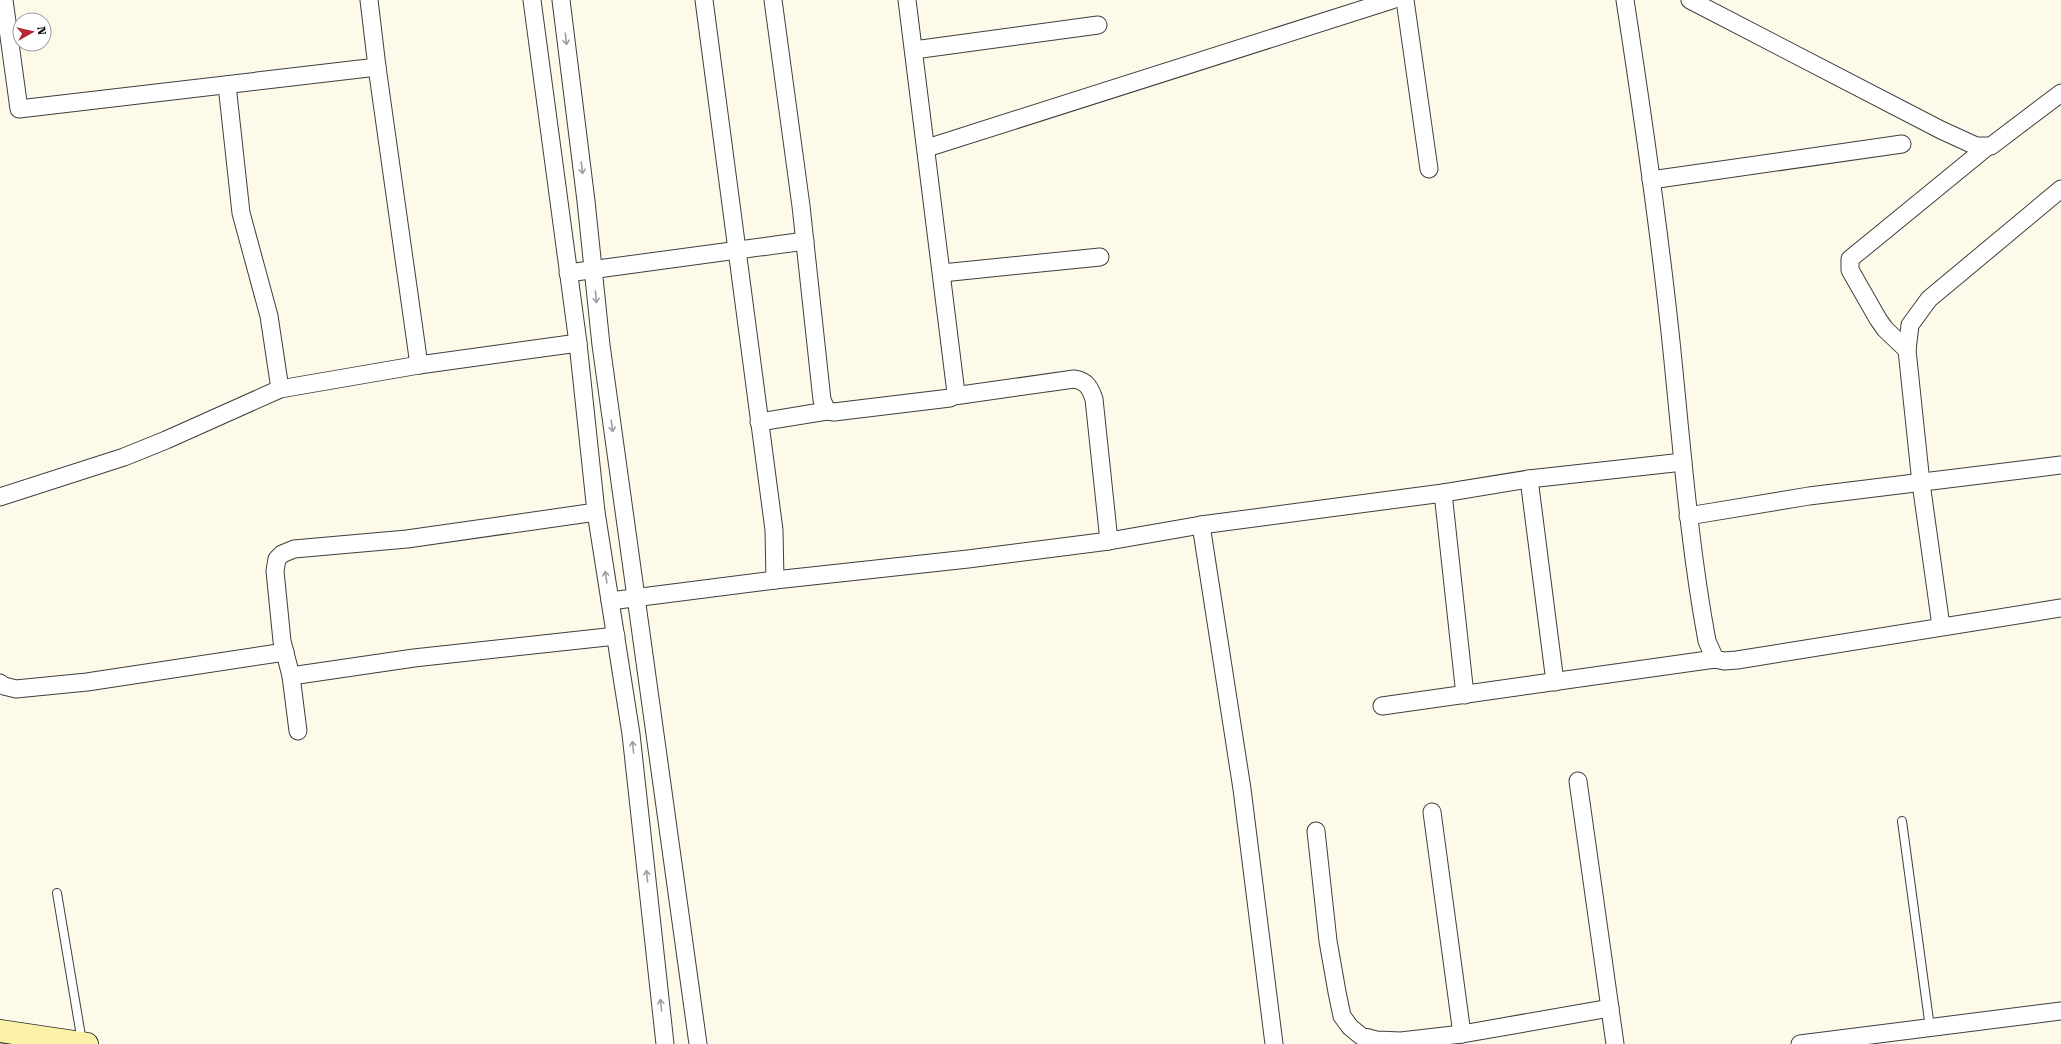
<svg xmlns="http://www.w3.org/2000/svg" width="2061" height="1044" font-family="'Roboto Serif',serif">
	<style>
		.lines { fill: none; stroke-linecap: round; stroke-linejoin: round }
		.lane-casing { stroke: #3e3e3e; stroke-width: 10 }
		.street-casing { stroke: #3e3e3e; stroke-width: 19 }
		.secondary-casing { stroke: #2d2d2d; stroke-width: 24 }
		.lane { stroke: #fff; stroke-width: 8 }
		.street { stroke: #fff; stroke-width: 17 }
		.secondary { stroke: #fbf2a8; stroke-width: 22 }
		.oneway { stroke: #9d9d9d }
	</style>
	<rect width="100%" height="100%" fill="#fefae9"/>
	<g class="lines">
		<g class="lane-casing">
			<g id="lane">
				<polyline points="1902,821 1930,1028"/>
				<polyline points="57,893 82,1042"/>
			</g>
		</g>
		<g class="street-casing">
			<g id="street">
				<polyline points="4,0 19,109 377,67 369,0"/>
				<polyline points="532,0 578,343 596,512 631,734 665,1044"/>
				<polyline points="561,0 586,201 601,345 698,1044"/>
				<polyline points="704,0 774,530 775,580"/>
				<polyline points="773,0 801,206 822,400 827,411 834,412 950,398 956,393 907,0"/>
				<polyline points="1405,0 1429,169"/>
				<path d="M1625,0C1642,110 1658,221 1670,332C1681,435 1688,539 1707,641L1715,659L1724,661L1737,660L2061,608"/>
				<polyline points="1690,0 1941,130 1976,146 1991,146 2061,93"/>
				<polyline points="914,50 1098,25"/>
				<polyline points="377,67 419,365"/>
				<polyline points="227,85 241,213 269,316 280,389"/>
				<polyline points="927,148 1392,0"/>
				<polyline points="1651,180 1902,144"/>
				<polyline points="568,273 805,241"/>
				<polyline points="942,273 1100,257"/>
				<polyline points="1907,350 1885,329 1878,319 1850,270 1850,259 1987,147"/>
				<path d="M954,396L1074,379C1087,381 1090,388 1094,399L1109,541"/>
				<polyline points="759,422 827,411"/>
				<polyline points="1529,479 1555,682"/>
				<polyline points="1443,493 1465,695"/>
				<polyline points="0,497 124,457 166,440 280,389 419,365 578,343"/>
				<polyline points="596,512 407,539 294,549 282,554 277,559 275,571 282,641 291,676 414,658 616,636"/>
				<polyline points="1688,516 1809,496 2061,465"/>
				<polyline points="1201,525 1242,789 1274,1044"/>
				<polyline points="610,601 775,580 968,559 1109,541 1201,525 1443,493 1529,479 1683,462"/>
				<polyline points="1941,626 1921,483 1907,350 1910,325 1929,299 2061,189"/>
				<polyline points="291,676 298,731"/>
				<polyline points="0,683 4,686 16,689 87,682 285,652"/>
				<polyline points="1382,706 1715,659"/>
				<polyline points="1578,781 1615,1044"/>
				<polyline points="1432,812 1462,1034"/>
				<polyline points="1316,831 1328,941 1337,992 1342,1016 1350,1027 1361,1036 1376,1040 1401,1041 1462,1034 1610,1008"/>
				<polyline points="1800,1044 2061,1011"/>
			</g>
		</g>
		<g class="secondary-casing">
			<polyline id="secondary" points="0,1031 87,1044"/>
		</g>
		<use href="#lane" class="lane"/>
		<use href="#street" class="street"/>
		<use href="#secondary" class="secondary"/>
	</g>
	<defs><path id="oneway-shaft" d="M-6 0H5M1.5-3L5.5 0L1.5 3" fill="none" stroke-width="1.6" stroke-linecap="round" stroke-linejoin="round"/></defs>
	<g class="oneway">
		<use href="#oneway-shaft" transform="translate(566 39) rotate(83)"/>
		<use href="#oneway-shaft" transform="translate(582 168) rotate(83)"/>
		<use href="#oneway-shaft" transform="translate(596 297) rotate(84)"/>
		<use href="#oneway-shaft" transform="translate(612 426) rotate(82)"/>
		<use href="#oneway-shaft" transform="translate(606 577) rotate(-99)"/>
		<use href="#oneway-shaft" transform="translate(633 747) rotate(-96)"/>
		<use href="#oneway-shaft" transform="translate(647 876) rotate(-96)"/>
		<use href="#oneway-shaft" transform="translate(661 1005) rotate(-96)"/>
	</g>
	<g transform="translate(32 32) rotate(82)"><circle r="19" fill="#ffffff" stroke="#9d9d9d"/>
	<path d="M0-3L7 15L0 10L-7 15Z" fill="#b22b31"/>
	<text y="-6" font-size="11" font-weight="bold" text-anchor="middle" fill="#0b0b0b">N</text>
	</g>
</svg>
